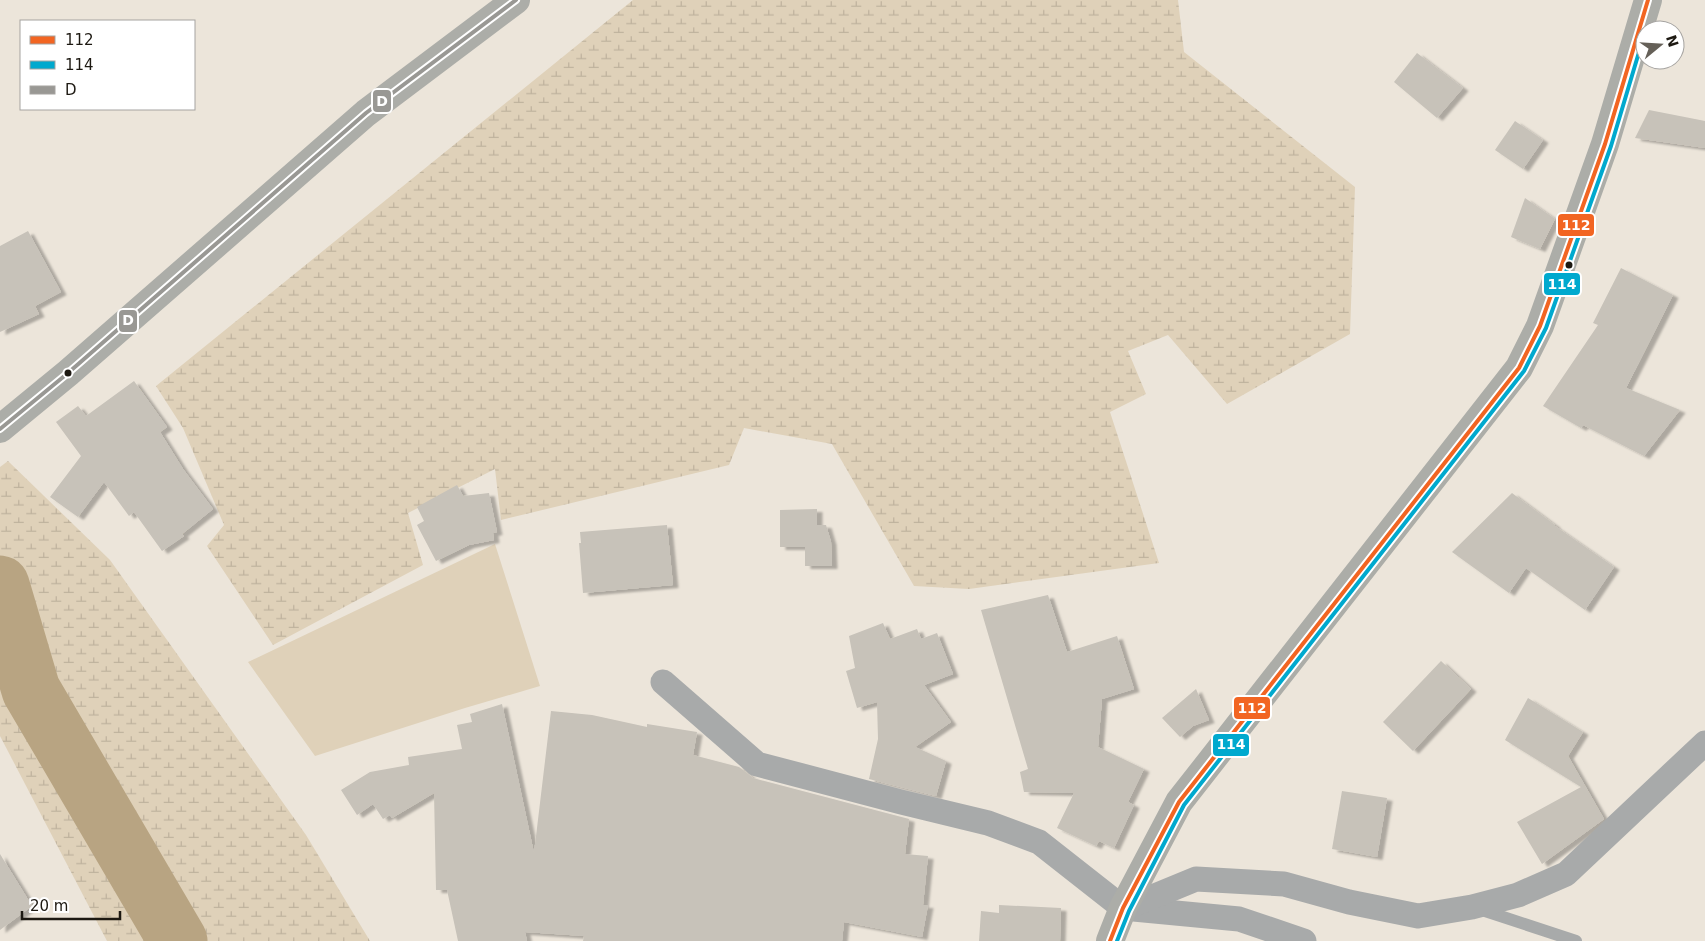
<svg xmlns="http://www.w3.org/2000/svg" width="1705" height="941" font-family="'DejaVu Sans',sans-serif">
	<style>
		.wetland { fill: url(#wetland-marsh) }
		.pitch { fill: #dfd1b9 }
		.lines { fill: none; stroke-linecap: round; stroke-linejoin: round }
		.river { stroke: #b8a482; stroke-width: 59 }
		.building { fill: #c7c2b9; filter: url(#shadow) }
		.service { stroke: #a8aaaa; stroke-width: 12 }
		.minor { stroke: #a8aaaa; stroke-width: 25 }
		.primary { stroke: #acada8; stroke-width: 28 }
		.bus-1-casing { stroke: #fff; stroke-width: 8 }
		.bus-2-casing { stroke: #fff; stroke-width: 8 }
		.bus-3-casing { stroke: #fff; stroke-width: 8 }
		.bus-1 { stroke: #f26522; stroke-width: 4 }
		.bus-2 { stroke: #00a9ce; stroke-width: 4 }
		.bus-3 { stroke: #999894; stroke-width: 4 }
		.bus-dot { fill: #1d1912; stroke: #fff; stroke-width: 2 }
		.line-badge { stroke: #fff; stroke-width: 2 }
		.badge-label { font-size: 14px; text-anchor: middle; font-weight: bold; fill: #fff }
	</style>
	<defs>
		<pattern id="wetland-marsh" width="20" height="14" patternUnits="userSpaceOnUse" patternTransform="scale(1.25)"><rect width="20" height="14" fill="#dfd1b9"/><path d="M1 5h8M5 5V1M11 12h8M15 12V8" fill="none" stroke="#bfb39e"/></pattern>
		<filter id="shadow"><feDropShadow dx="5.5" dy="3" stdDeviation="1" flood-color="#0004"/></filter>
	</defs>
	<rect width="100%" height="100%" fill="#ece5da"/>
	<g class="wetland">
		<polygon points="633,0 1178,0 1184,52 1355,187 1350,334 1227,404 1168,335 1128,351 1146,394 1110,412 1159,563 969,589 914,586 832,444 744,428 729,465 501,520 495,469 408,513 423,565 273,645 207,546 224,525 183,428 156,386"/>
		<polygon points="8,461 110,560 306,835 370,941 107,941 0,736 0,467"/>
	</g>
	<polygon class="pitch" points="495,544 540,686 465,708 315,756 248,662"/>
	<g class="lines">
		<polyline class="river" points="0,585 31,690 178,941"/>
	</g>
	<g class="building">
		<polygon points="1417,53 1463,88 1437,118 1394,82"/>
		<polygon points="1649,110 1705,121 1705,148 1635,138"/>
		<polygon points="1515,121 1543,140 1523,169 1495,150"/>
		<polygon points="1525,198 1555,219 1540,249 1511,237"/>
		<polygon points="28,231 61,292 35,306 39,314 0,332 0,246"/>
		<polygon points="1621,268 1673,295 1626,388 1680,410 1644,456 1583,425 1581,428 1543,406 1598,325 1593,323"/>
		<polygon points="134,381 167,427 160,432 183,469 213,509 182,534 184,536 162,551 134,512 129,516 104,482 78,517 50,497 81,456 56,422 78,406 86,416"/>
		<polygon points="457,485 463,496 489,493 497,532 493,533 494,540 469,545 436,561 417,525 424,521 417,507"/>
		<polygon points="1512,493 1555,525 1555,526 1614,567 1585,610 1526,568 1509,593 1452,552"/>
		<polygon points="817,509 817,525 826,525 831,542 832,566 805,566 805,547 780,547 780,510"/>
		<polygon points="667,525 673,585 583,593 579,543 581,543 580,532"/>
		<polygon points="1048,595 1067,652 1117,636 1134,689 1102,699 1098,747 1144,769 1128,802 1134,805 1114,848 1099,841 1096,846 1057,828 1074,793 1024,792 1020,772 1028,769 981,610"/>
		<polygon points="883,623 890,639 917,629 921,639 937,633 953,674 924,685 951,722 915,747 946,761 936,796 869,779 878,739 877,702 857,708 846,671 855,668 849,636"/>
		<polygon points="1441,661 1471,689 1413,751 1383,722"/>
		<polygon points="1196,689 1209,720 1193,726 1180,737 1162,718"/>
		<polygon points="1528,698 1583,732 1568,756 1604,819 1542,864 1517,822 1581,787 1505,740"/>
		<polygon points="502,704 534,853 551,711 592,715 647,727 647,724 697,732 693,755 739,767 753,778 909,819 905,854 928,856 923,905 928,905 922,937 844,922 842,941 583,941 584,936 525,932 527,941 458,941 447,890 436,890 434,793 392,818 390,815 383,819 373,804 357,815 341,790 370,772 409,765 408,757 462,749 457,725 472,722 470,714"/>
		<polygon points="1342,791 1387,798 1377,857 1332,849"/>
		<polygon points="0,854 32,906 0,930"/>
		<polygon points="999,905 1061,908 1060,941 979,941 981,911 999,913"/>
	</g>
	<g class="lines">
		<polyline class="service" points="1479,909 1576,941"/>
		<g class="minor">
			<polyline points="663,682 757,764 901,802 988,823 1039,842 1123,908 1239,919 1304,941"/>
			<polyline points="1128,907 1196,879 1284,884 1349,902 1418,916 1472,907 1518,895 1566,874 1705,743"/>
		</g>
		<g class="primary">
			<polyline points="0,429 68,373 366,113 516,0"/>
			<polyline points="1110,941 1123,908 1179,802 1519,368 1540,326 1605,144 1648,0"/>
		</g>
		<g class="bus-1-casing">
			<polyline id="bus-1" points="1110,941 1123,908 1179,802 1519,368 1540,326 1605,144 1648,0"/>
		</g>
		<g class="bus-2-casing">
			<polyline id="bus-2" points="1117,941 1129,911 1184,805 1524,371 1546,328 1611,146 1645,32"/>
		</g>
		<g class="bus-3-casing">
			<polyline id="bus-3" points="0,429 68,373 366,113 516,0"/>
		</g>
		<use href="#bus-1" class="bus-1"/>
		<use href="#bus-2" class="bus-2"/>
		<use href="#bus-3" class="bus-3"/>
	</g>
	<g class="bus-dot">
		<circle cx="1569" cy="265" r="4.5"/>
		<circle cx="68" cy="373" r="4.5"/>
	</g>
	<g class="line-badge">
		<rect x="372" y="89" width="20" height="24" rx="5" fill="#999894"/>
		<rect x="1557" y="213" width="38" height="24" rx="5" fill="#f26522"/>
		<rect x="1543" y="272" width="38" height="24" rx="5" fill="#00a9ce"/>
		<rect x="118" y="309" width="20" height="24" rx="5" fill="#999894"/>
		<rect x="1233" y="696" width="38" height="24" rx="5" fill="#f26522"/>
		<rect x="1212" y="733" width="38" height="24" rx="5" fill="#00a9ce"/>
	</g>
	<g class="badge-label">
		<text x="382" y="106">D</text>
		<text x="1576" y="230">112</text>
		<text x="1562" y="289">114</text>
		<text x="128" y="325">D</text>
		<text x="1252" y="713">112</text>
		<text x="1231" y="749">114</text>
	</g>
	<rect x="20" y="20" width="175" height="90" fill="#ffffff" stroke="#a5a3a0"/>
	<rect x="30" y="36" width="25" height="8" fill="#f26522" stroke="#a5a3a0"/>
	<text x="65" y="45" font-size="15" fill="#1d1912">112</text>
	<rect x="30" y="61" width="25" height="8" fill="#00a9ce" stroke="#a5a3a0"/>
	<text x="65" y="70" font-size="15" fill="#1d1912">114</text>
	<rect x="30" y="86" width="25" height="8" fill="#999894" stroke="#a5a3a0"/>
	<text x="65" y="95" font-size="15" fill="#1d1912">D</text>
	<g transform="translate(1660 45) rotate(72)"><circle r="24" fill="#ffffff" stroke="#a5a3a0"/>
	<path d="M0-4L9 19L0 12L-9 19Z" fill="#656058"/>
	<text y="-8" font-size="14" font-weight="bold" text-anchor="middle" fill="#1d1912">N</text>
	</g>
	<path d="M22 911v8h98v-8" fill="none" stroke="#1d1912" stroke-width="2.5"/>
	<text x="30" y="911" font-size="15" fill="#1d1912" stroke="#ffffff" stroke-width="4" paint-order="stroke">20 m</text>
</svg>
